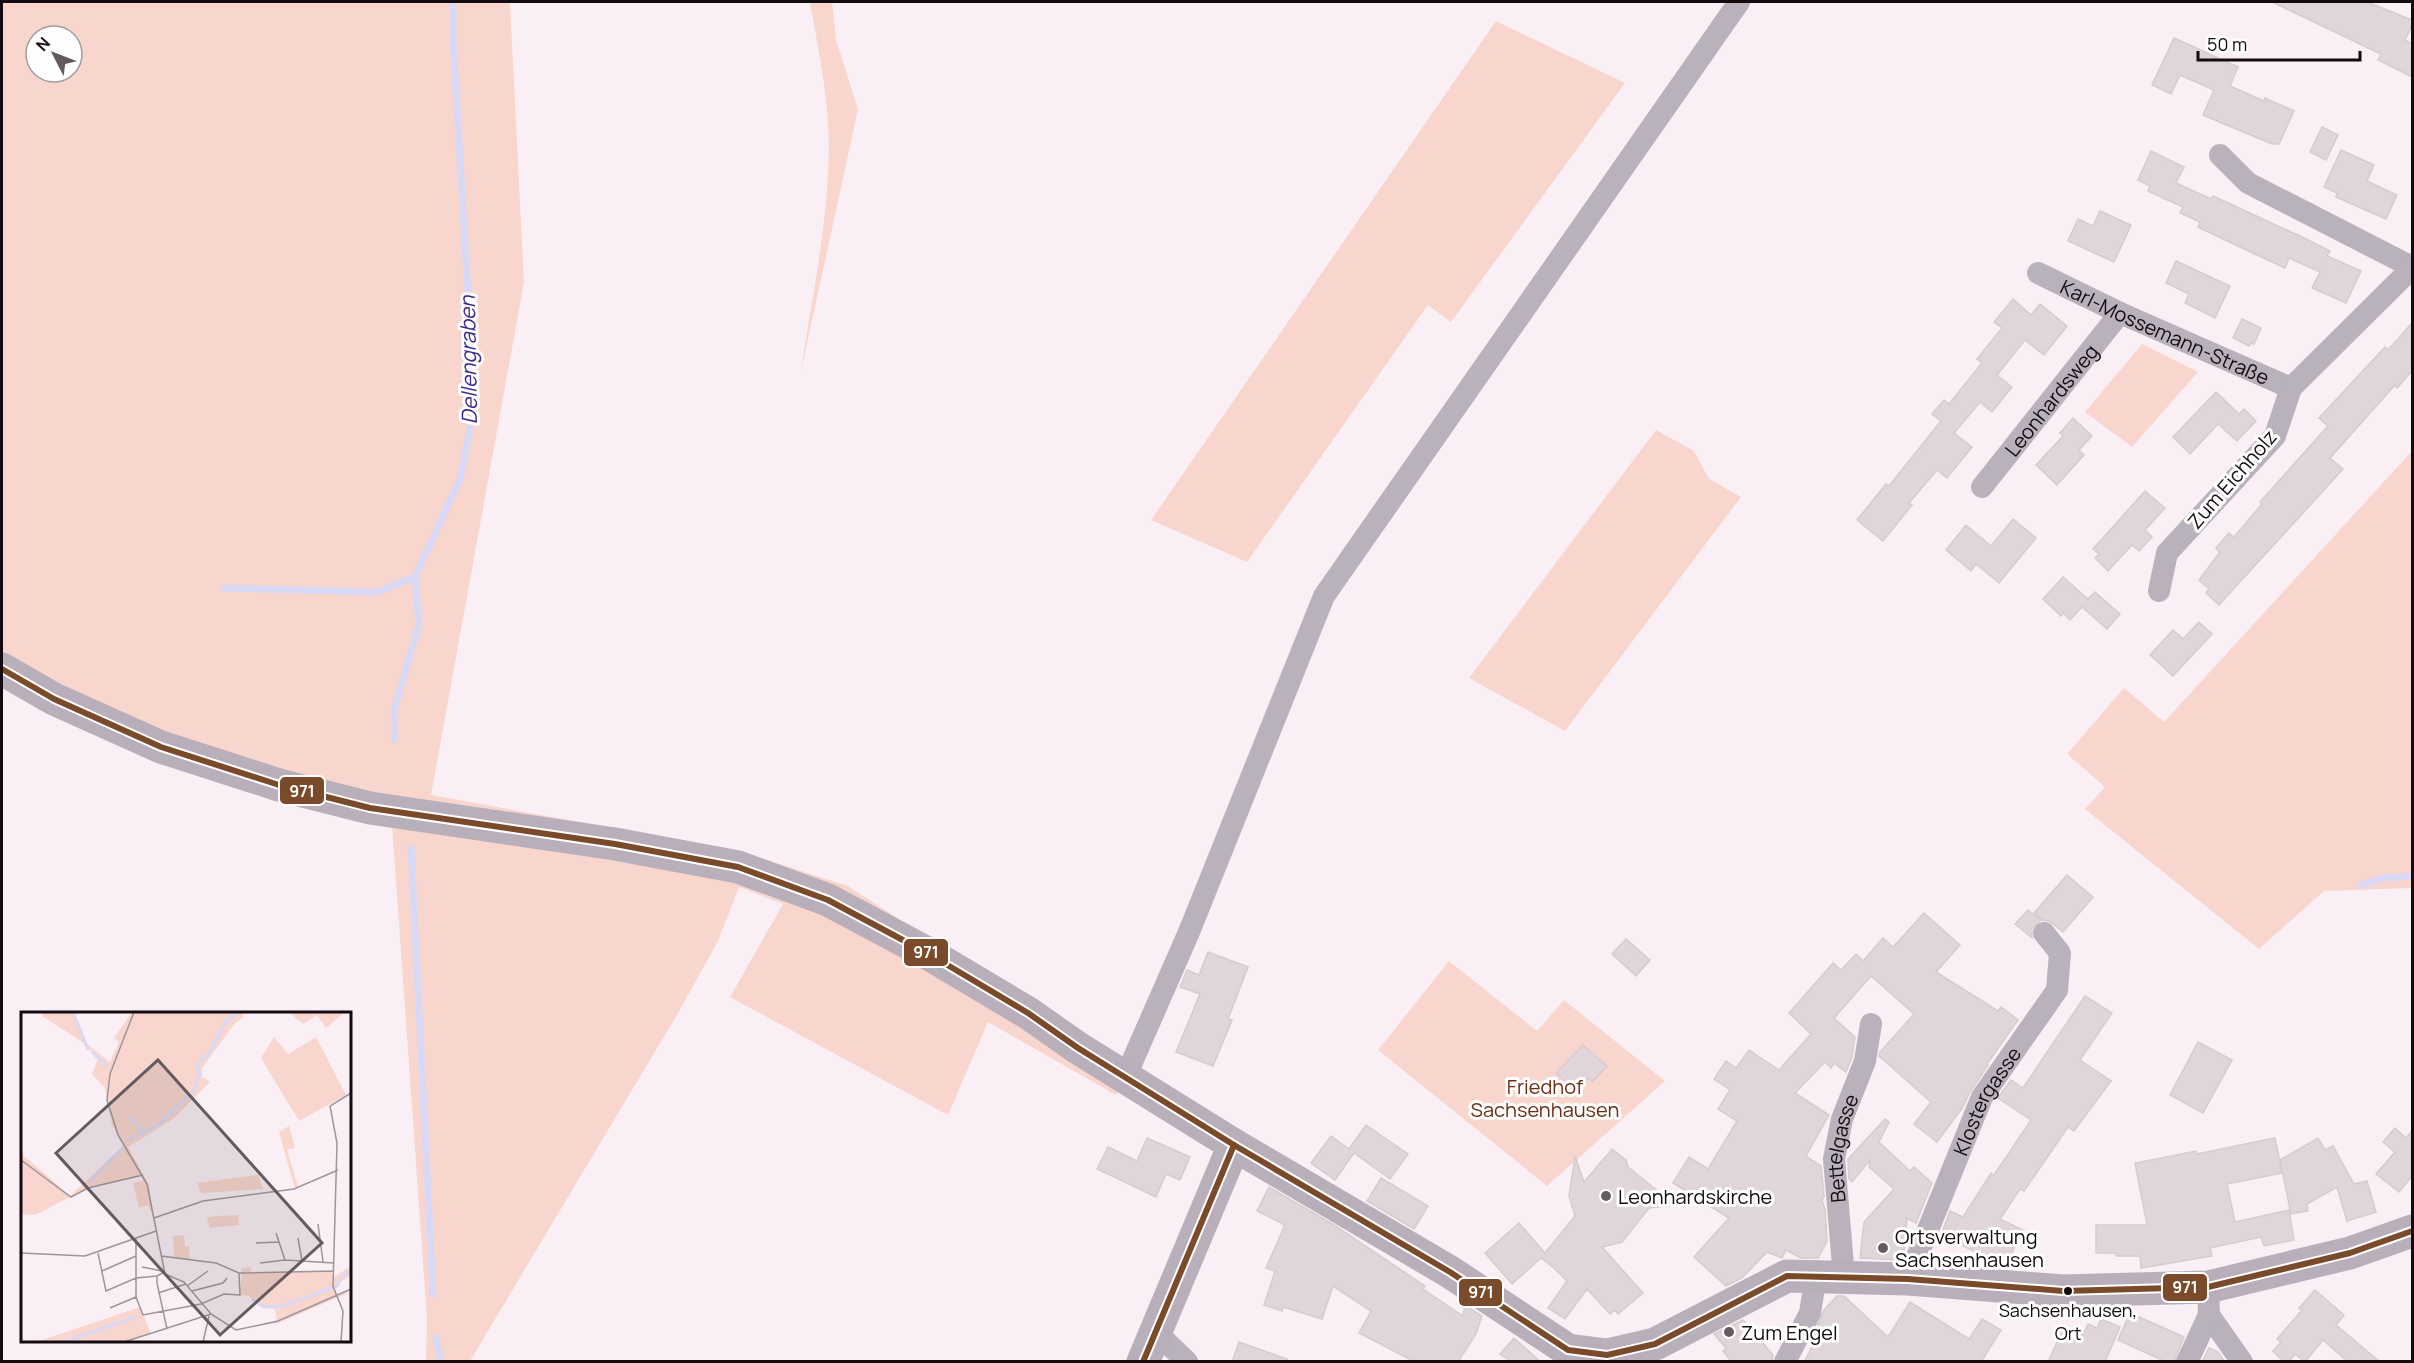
<svg xmlns="http://www.w3.org/2000/svg" width="2414" height="1363" font-family="Manrope,sans-serif">
	<style>
		.green { fill: #f9d6cd; fill-rule: evenodd }
		.lines { fill: none; stroke-linecap: round; stroke-linejoin: round }
		.stream { stroke: #dad9f5; stroke-width: 7 }
		.building { fill: #e0d5d8; stroke: #d6cccf; stroke-width: 1.5 }
		.street { stroke: #b9b1bc; stroke-width: 22 }
		.secondary { stroke: #b9afbb; stroke-width: 33 }
		.bus-1-casing { stroke: #fefefe; stroke-width: 10 }
		.bus-1 { stroke: #7a4b2a; stroke-width: 6 }
		.poi-dot { fill: #645b60; stroke: #fefefe; stroke-width: 2 }
		.bus-dot { fill: #130b10; stroke: #fefefe; stroke-width: 2 }
		.labels { text-anchor: middle; dominant-baseline: central; stroke-width: 6; stroke-linejoin: round; paint-order: stroke }
		.bus-label { font-size: 18px; fill: #130b10; stroke: #fefefe }
		.street-label { font-size: 20px; fill: #130b10; stroke: #fefefe }
		.park-label { font-size: 20px; fill: #6c2e16; stroke: #fefefe }
		.poi-label { font-size: 20px; fill: #130b10; stroke: #fefefe; text-anchor: start }
		.water-label { font-size: 21px; font-style: italic; fill: #37298f; stroke: #fefefe }
		.inset-river { fill: none; stroke: #dad9f5; stroke-width: 3 }
		.inset-road { fill: none; stroke: #9e9499; stroke-width: 1.5 }
		.view { fill: #645b60; fill-opacity: 0.15; stroke: #645b60; stroke-width: 3 }
		.inset-edge { fill: none; stroke: #130b10; stroke-width: 3 }
		.line-badge { stroke: #fefefe; stroke-width: 2 }
		.badge-label { font-size: 16px; text-anchor: middle; font-weight: bold; fill: #fff }
	</style>
	<rect width="100%" height="100%" fill="#faeff5"/>
	<g class="green">
		<path d="M2,2H510L524,282L431,795L736,850L848,886L933,941L1125,1078L1116,1095L988,1022L948,1115L730,997L783,904L739,887L718,941L678,1013L470,1361H426L427,1319L391,811L161,747L163,766L50,715L2,686ZM36,36H72V72H36Z"/>
		<path d="M810,2H832L836,40L858,109L801,371C813,289 835,192 827,111C824,74 816,38 810,2Z"/>
		<polygon points="1496,21 1625,83 1451,322 1428,305 1247,562 1151,520"/>
		<polygon points="2142,344 2198,372 2132,447 2085,412"/>
		<polygon points="1656,430 1694,451 1709,479 1741,497 1565,731 1469,678"/>
		<polygon points="2412,451 2412,888 2324,891 2259,949 2085,809 2105,787 2067,754 2124,688 2164,722"/>
		<polygon points="1449,961 1537,1031 1564,1000 1665,1081 1547,1186 1378,1050"/>
	</g>
	<g class="lines">
		<g class="stream">
			<polyline points="224,588 377,592 415,577"/>
			<polyline points="395,740 394,710 419,624 415,577 460,479 473,414 471,345 453,39 453,2"/>
			<polyline points="411,848 433,1294"/>
			<polyline points="2361,885 2383,878 2412,876"/>
			<polyline points="436,1338 441,1362"/>
		</g>
	</g>
	<g class="building">
		<polygon points="2272,2 2367,2 2412,20 2412,25 2405,40 2412,44 2412,77 2378,60 2381,54"/>
		<polygon points="2174,38 2238,67 2230,86 2264,101 2265,98 2294,111 2279,144 2272,144 2203,115 2214,90 2180,75 2171,94 2152,85"/>
		<polygon points="2322,127 2338,135 2326,160 2310,152"/>
		<polygon points="2341,150 2374,165 2367,181 2397,195 2386,219 2336,197 2337,193 2324,187"/>
		<polygon points="2151,151 2184,167 2176,183 2211,199 2213,196 2300,236 2330,251 2327,256 2361,271 2346,303 2312,288 2320,272 2289,258 2285,268 2255,254 2198,227 2200,222 2180,213 2183,207 2148,191 2150,186 2138,180"/>
		<polygon points="2100,211 2131,225 2114,262 2068,241 2078,219 2093,226"/>
		<polygon points="2176,261 2230,286 2215,318 2185,303 2189,294 2166,283"/>
		<polygon points="2013,299 2031,315 2040,304 2067,326 2044,355 2025,340 1997,375 2012,387 1992,412 1980,402 1954,433 1972,447 1947,478 1937,470 1909,503 1912,505 1883,541 1857,520 1886,484 1889,486 1941,421 1932,414 1944,400 1949,404 1982,363 1977,359 2002,328 1994,322"/>
		<polygon points="2242,319 2261,328 2254,344 2251,343 2249,346 2233,338"/>
		<polygon points="2412,323 2412,371 2397,388 2395,385 2330,458 2343,469 2219,605 2206,593 2209,589 2199,580 2220,552 2216,548 2229,533 2234,537 2262,504 2260,502 2328,426 2319,418 2385,347 2388,350"/>
		<polygon points="2216,392 2239,414 2244,409 2256,421 2237,441 2218,424 2190,454 2173,437"/>
		<polygon points="2073,418 2092,436 2079,450 2084,455 2057,485 2036,465 2063,436 2060,433"/>
		<polygon points="2145,491 2165,508 2145,530 2152,537 2139,551 2132,545 2108,571 2095,558 2099,554 2093,549"/>
		<polygon points="2013,519 2036,538 1999,583 1976,564 1971,571 1946,550 1966,525 1991,546"/>
		<polygon points="2063,577 2088,599 2095,592 2120,614 2107,629 2082,607 2070,620 2063,613 2061,616 2043,599"/>
		<polygon points="2199,622 2212,634 2173,676 2150,655 2173,630 2183,639"/>
		<polygon points="2067,875 2093,897 2063,932 2049,921 2042,920 2034,913"/>
		<polygon points="2028,910 2041,920 2032,928 2032,938 2015,924"/>
		<polygon points="1924,913 1960,945 1936,972 1998,1011 2001,1007 2018,1020 1987,1064 1988,1065 1970,1092 1963,1107 1937,1142 1914,1124 1931,1102 1879,1056 1880,1052 1914,1014 1871,976 1834,1018 1855,1037 1852,1057 1846,1072 1834,1063 1831,1068 1825,1062 1795,1093 1829,1115 1806,1156 1821,1166 1824,1196 1822,1200 1825,1209 1827,1241 1818,1258 1801,1258 1786,1250 1782,1258 1767,1252 1742,1278 1726,1286 1694,1257 1729,1218 1673,1183 1689,1157 1708,1169 1737,1121 1718,1109 1730,1090 1714,1079 1726,1061 1736,1068 1749,1050 1779,1070 1811,1034 1789,1013 1833,963 1841,970 1856,954 1863,961 1883,938 1893,947"/>
		<polygon points="1626,939 1650,960 1636,976 1612,954"/>
		<polygon points="1208,952 1248,967 1228,1019 1232,1020 1213,1066 1176,1052 1200,994 1180,987 1187,970 1199,975"/>
		<polygon points="2085,996 2112,1013 2080,1060 2111,1081 2074,1131 2068,1127 2024,1191 2020,1189 2000,1219 2023,1230 2005,1267 1941,1235 1950,1211 1963,1217 1991,1173 1994,1175 2031,1120 1998,1098 2011,1080 2023,1088"/>
		<polygon points="2198,1042 2232,1060 2203,1113 2170,1095"/>
		<polygon points="1583,1045 1607,1066 1592,1082 1588,1078 1576,1091 1556,1073"/>
		<polygon points="1885,1119 1889,1122 1879,1142 1910,1171 1914,1167 1932,1183 1916,1223 1907,1218 1904,1251 1899,1251 1899,1260 1860,1258 1864,1222 1894,1189 1869,1167 1870,1160 1852,1182 1849,1179 1848,1159"/>
		<polygon points="1366,1125 1408,1154 1390,1179 1354,1153 1335,1180 1311,1163 1331,1136 1349,1149"/>
		<polygon points="2395,1128 2406,1138 2412,1131 2412,1176 2399,1192 2376,1174 2395,1152 2383,1142"/>
		<polygon points="1147,1138 1190,1157 1180,1180 1166,1174 1156,1197 1097,1169 1108,1147 1137,1161"/>
		<polygon points="2275,1138 2282,1173 2227,1184 2235,1222 2289,1210 2294,1240 2264,1246 2261,1237 2210,1248 2212,1256 2141,1268 2140,1256 2116,1256 2116,1253 2096,1253 2096,1225 2147,1225 2135,1163 2196,1151 2197,1154"/>
		<polygon points="2318,1138 2325,1150 2333,1146 2354,1184 2367,1181 2376,1212 2347,1221 2337,1187 2307,1204 2308,1211 2291,1214 2280,1160"/>
		<polygon points="1612,1149 1626,1160 1628,1167 1675,1205 1649,1208 1622,1242 1602,1247 1643,1293 1618,1314 1615,1310 1610,1314 1587,1289 1565,1319 1548,1308 1567,1281 1555,1269 1541,1258 1512,1284 1485,1253 1519,1223 1545,1253 1575,1216 1569,1196 1575,1156 1584,1182"/>
		<polygon points="1381,1178 1428,1206 1414,1229 1367,1201"/>
		<polygon points="1269,1187 1334,1225 1425,1286 1423,1289 1463,1316 1465,1305 1482,1316 1476,1334 1458,1362 1415,1362 1359,1333 1371,1311 1333,1286 1322,1319 1283,1307 1282,1311 1264,1305 1275,1271 1266,1268 1285,1225 1257,1211"/>
		<polygon points="2315,1290 2344,1315 2336,1325 2380,1362 2348,1362 2323,1340 2305,1362 2295,1354 2289,1362 2284,1362 2273,1351 2281,1342 2277,1339 2302,1310 2299,1308"/>
		<polygon points="1837,1296 1844,1296 1888,1337 1910,1302 1969,1339 1982,1319 2001,1330 1981,1362 1804,1362 1816,1340 1813,1337 1824,1310"/>
		<polygon points="2130,1313 2184,1337 2174,1362 2166,1362 2118,1340"/>
		<polygon points="2101,1319 2120,1327 2105,1362 2048,1362 2064,1327 2083,1335 2088,1324 2097,1328"/>
		<polygon points="1743,1320 1773,1355 1772,1362 1732,1362 1723,1351 1726,1348 1714,1334"/>
		<polygon points="1514,1338 1541,1362 1512,1362 1500,1354"/>
		<polygon points="1239,1342 1287,1359 1287,1362 1232,1362"/>
		<polygon points="2209,1348 2218,1352 2225,1362 2202,1362"/>
	</g>
	<g class="lines">
		<g class="street">
			<polyline points="2220,155 2248,183 2412,267"/>
			<path id="s1" d="M2038,273L2120,313L2291,388"/>
			<path id="s2" d="M1982,487L2120,313"/>
			<polyline points="2159,591 2167,553 2275,436 2291,388 2412,268"/>
			<polyline points="1125,1078 1189,932 1324,596 1739,2"/>
			<path id="s3" d="M1844,1277L1834,1159L1842,1119L1865,1061L1871,1024"/>
			<path id="s4" d="M1908,1279L1982,1097L2057,990L2060,953L2044,933"/>
			<polyline points="2209,1315 2242,1362"/>
			<polyline points="1155,1331 1187,1362"/>
			<polyline points="1785,1362 1810,1313 1816,1275"/>
			<polyline points="2187,1362 2209,1315 2208,1287"/>
		</g>
		<g class="secondary">
			<polyline points="2,669 54,699 161,747 279,785 370,808 615,844 738,867 828,900 929,954 1028,1013 1078,1048 1234,1145 1450,1272 1568,1350 1607,1355 1655,1344 1787,1276 1908,1279 2063,1291 2208,1287 2350,1253 2412,1231"/>
			<polyline points="1143,1362 1234,1145"/>
		</g>
		<g class="bus-1-casing">
			<g id="bus-1">
				<polyline points="2,669 54,699 161,747 279,785 370,808 615,844 738,867 828,900 929,954 1028,1013 1078,1048 1234,1145 1450,1272 1568,1350 1607,1355 1655,1344 1787,1276 1908,1279 2063,1291 2208,1287 2350,1253 2412,1231"/>
				<polyline points="1143,1362 1234,1145"/>
			</g>
		</g>
		<use href="#bus-1" class="bus-1"/>
	</g>
	<g class="poi-dot">
		<circle cx="1606" cy="1196" r="6"/>
		<circle cx="1883" cy="1248" r="6"/>
		<circle cx="1729" cy="1332" r="6"/>
	</g>
	<circle class="bus-dot" cx="2068" cy="1291" r="5"/>
	<g class="labels">
		<g class="bus-label">
			<text x="2068" y="1310">Sachsenhausen,<tspan x="2068" dy="23">Ort</tspan></text>
		</g>
		<g class="street-label">
			<text stroke="none"><textPath href="#s1" startOffset="140">Karl-Mossemann-Straße</textPath></text>
			<text stroke="none"><textPath href="#s2" startOffset="111">Leonhardsweg</textPath></text>
			<text transform="translate(2232 479) rotate(-49)">Zum Eichholz</text>
			<text stroke="none"><textPath href="#s4" startOffset="195">Klostergasse</textPath></text>
			<text stroke="none"><textPath href="#s3" startOffset="130">Bettelgasse</textPath></text>
		</g>
		<g class="park-label">
			<text x="1545" y="1086">Friedhof<tspan x="1545" dy="23">Sachsenhausen</tspan></text>
		</g>
		<g class="poi-label">
			<text x="1618" y="1196">Leonhardskirche</text>
			<text x="1895" y="1236">Ortsverwaltung<tspan x="1895" dy="23">Sachsenhausen</tspan></text>
			<text x="1741" y="1332">Zum Engel</text>
		</g>
		<g class="water-label">
			<text transform="translate(468 360) rotate(-91)">Dellengraben</text>
		</g>
	</g>
	<g transform="translate(21 1012)">
		<rect width="330" height="330" fill="#faeff5"/>
		<path d="M22,0H53L67,33L89,50L98,30L93,26L111,0H222V6L214,11L181,56V65L189,70L152,107L107,135L128,173L133,206L127,193L118,196L112,171L122,169L120,164L67,176L14,203L0,202V141L49,184L103,133L91,113L84,76L71,62L77,47L63,31L21,4ZM268,0H324L305,16L296,3L282,12ZM253,25L267,42L295,25L325,83L278,109L240,46ZM268,114L274,136L266,138L277,175L274,177L258,120ZM237,163L242,177L180,181L176,171ZM217,203L218,213L189,216L186,205ZM163,223L164,234H168L169,247L153,246L152,224ZM330,254V263L313,274L315,283L330,280L257,311L238,314L256,309L254,297L242,296L228,284L219,283L221,256L230,255V260H310L313,265ZM119,295L130,322L103,330H15Z" fill="#f9d6cd"/>
		<path class="inset-river" d="M52,0L67,38M71,40L87,55M108,105L122,119M108,128L138,112L171,80L179,63L176,53L189,40L205,9L218,0M69,169L101,137M231,287L241,294L259,295L316,274L321,263L330,260M44,330L114,305"/>
		<path class="inset-road" d="M113,0L89,62L86,88L97,123L126,172L144,262L163,270L190,302L215,318L257,309L330,277M0,148L50,185L67,176L122,163M133,206L182,189L273,177L317,158M297,212L302,250M255,221L264,248M115,226V285L122,303L180,292L203,282L219,283L218,261M277,226L281,249M235,231L258,230M0,241L64,244L135,219M77,241L85,279L115,266L136,264M140,244L195,251L218,261L312,259M239,251L264,248L313,251M121,255L141,259M81,259L115,244M143,260L136,264V271L146,317M166,274L187,259M171,279L202,271L206,266M137,281L165,272M89,296L115,285M103,330L190,302M182,330L188,304M320,330L322,299L312,274L316,131L309,94L330,81"/>
		<path class="view" d="M137,48L301,231L199,323L35,141Z"/>
		<rect width="330" height="330" class="inset-edge"/>
	</g>
	<g class="line-badge">
		<rect x="279" y="776" width="46" height="29" rx="6" fill="#7a4b2a"/>
		<rect x="903" y="938" width="46" height="29" rx="6" fill="#7a4b2a"/>
		<rect x="2162" y="1273" width="46" height="29" rx="6" fill="#7a4b2a"/>
		<rect x="1458" y="1278" width="45" height="29" rx="6" fill="#7a4b2a"/>
	</g>
	<g class="badge-label">
		<text x="302" y="797">971</text>
		<text x="926" y="958">971</text>
		<text x="2185" y="1293">971</text>
		<text x="1481" y="1298">971</text>
	</g>
	<rect width="2414" height="1363" fill="none" stroke="#130b10" stroke-width="6"/>
	<g transform="translate(54 54) rotate(312)"><circle r="28" fill="#fefefe" stroke="#a09d9f" stroke-width="1.5"/>
	<path d="M0-4.5L10 22L0 15L-10 22Z" fill="#645b60"/>
	<text y="-9" font-size="16" font-weight="bold" text-anchor="middle" fill="#130b10">N</text>
	</g>
	<path d="M2198 51v9h162v-9" fill="none" stroke="#130b10" stroke-width="3"/>
	<text x="2207" y="51" font-size="18" fill="#130b10" stroke="#fefefe" stroke-width="4.5" paint-order="stroke">50 m</text>
</svg>
